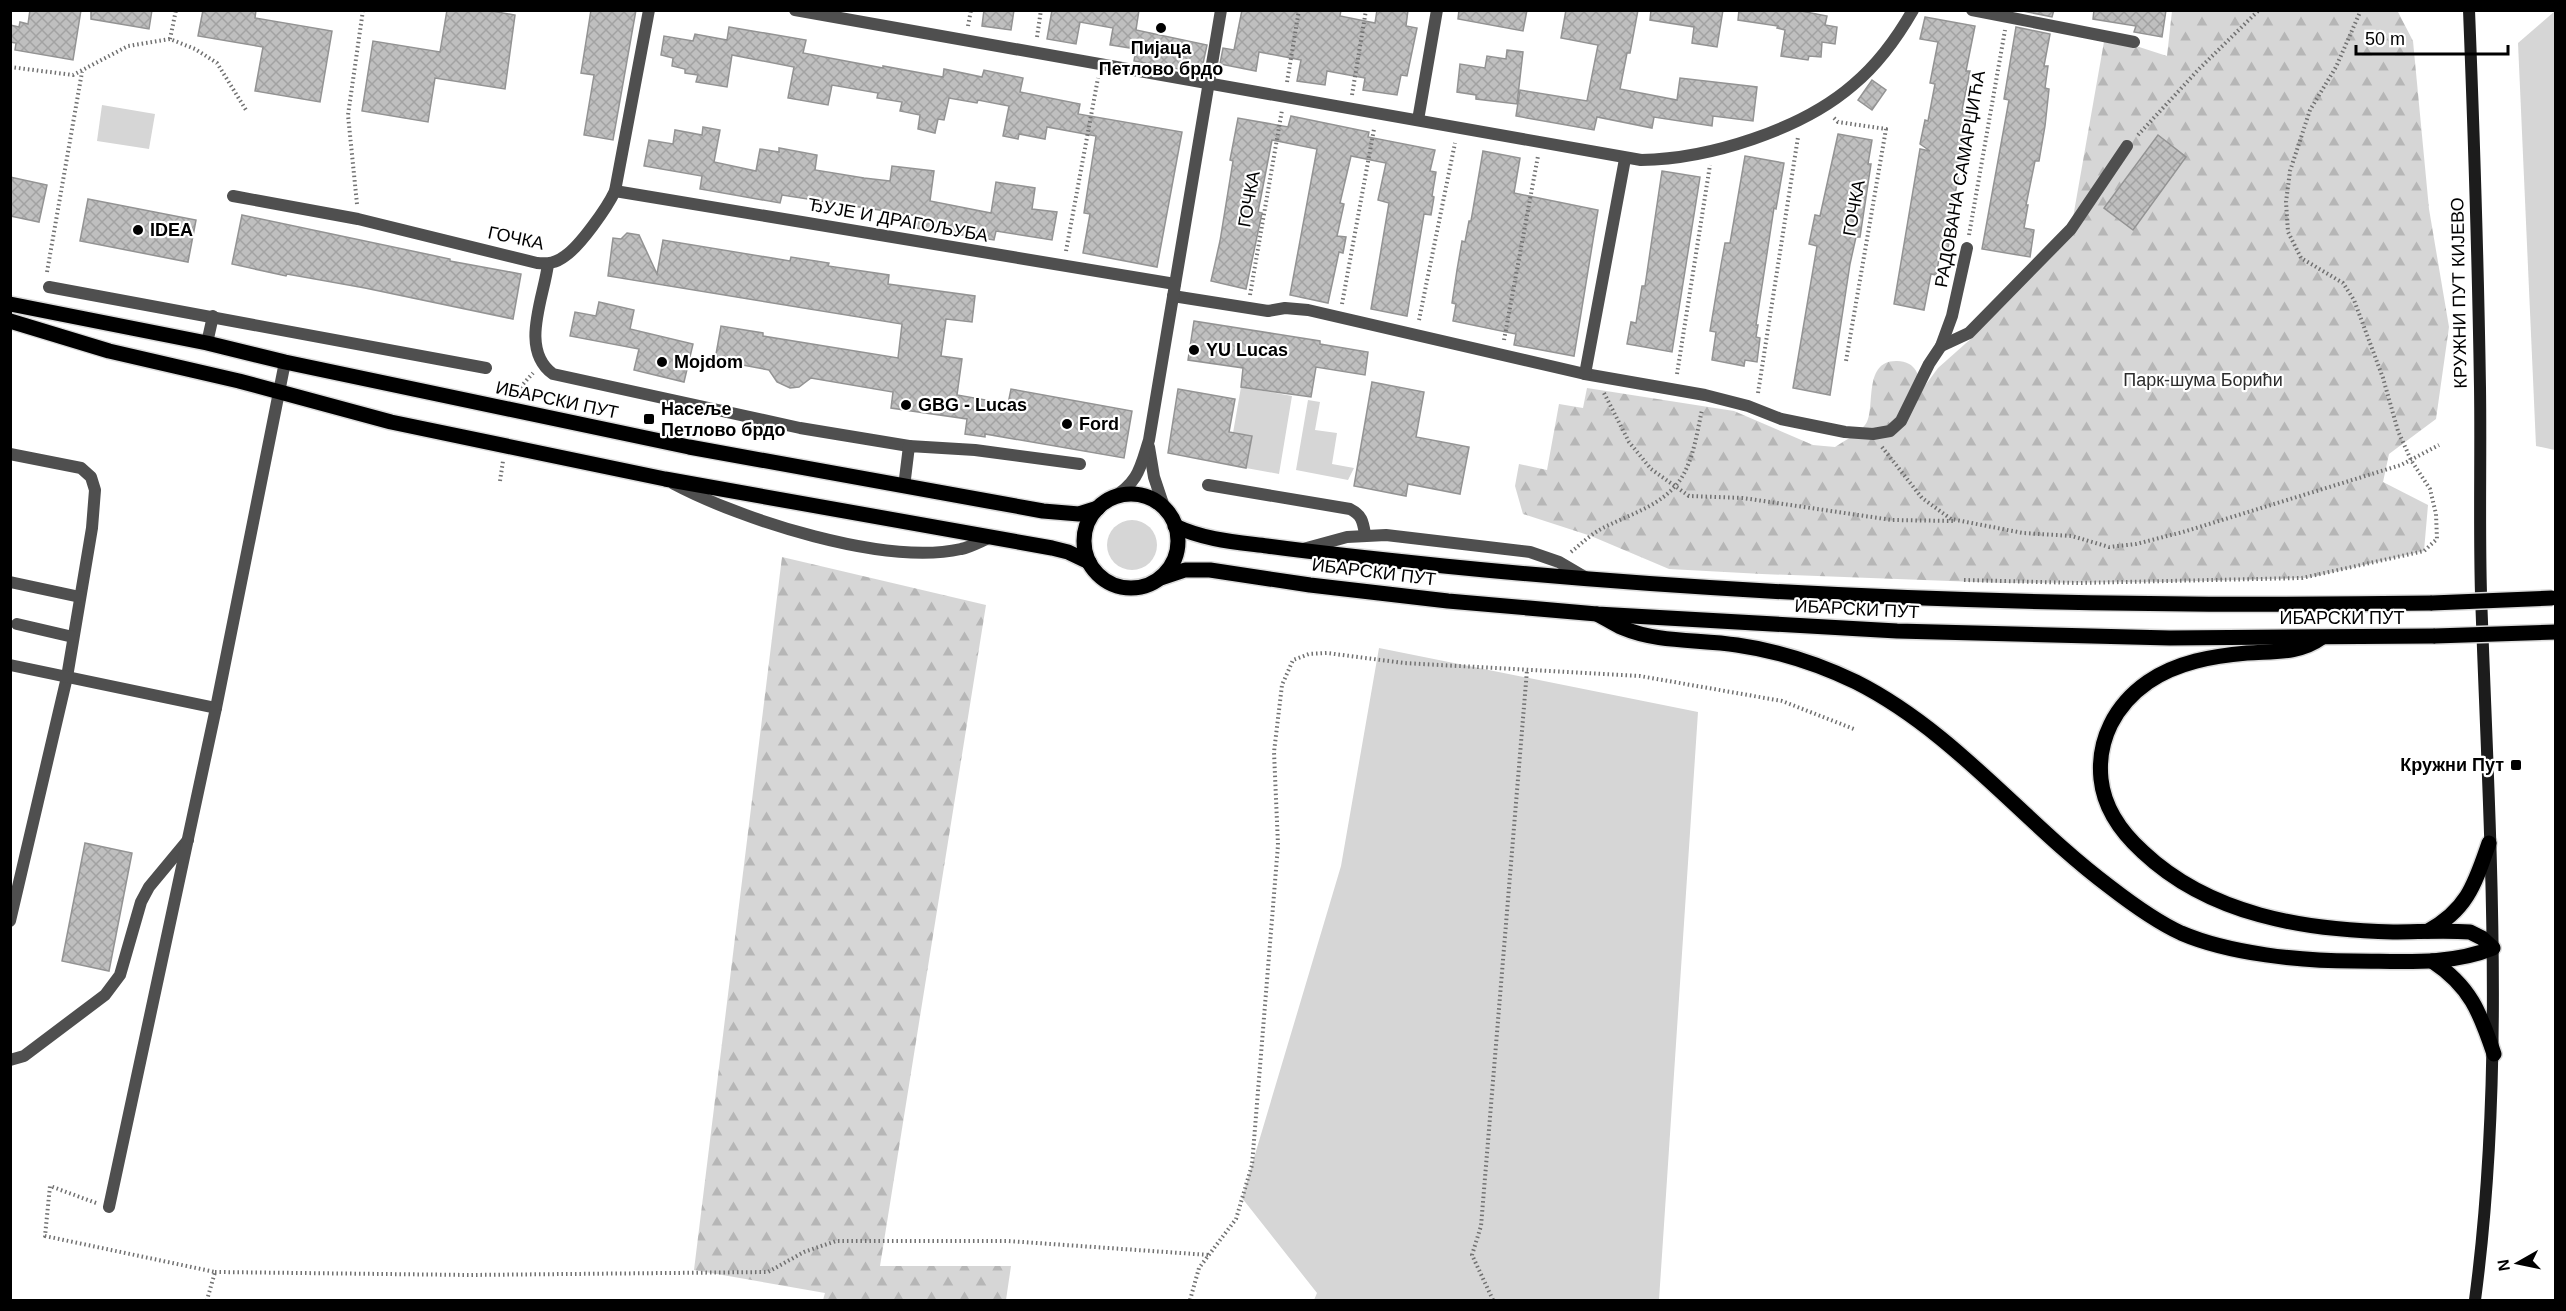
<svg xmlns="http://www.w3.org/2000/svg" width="2566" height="1311" font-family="Arial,sans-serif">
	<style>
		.green { fill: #d6d6d6 }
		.forest { fill: url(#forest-firs) }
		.building { fill: url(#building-cross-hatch); stroke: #939393; stroke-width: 1.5 }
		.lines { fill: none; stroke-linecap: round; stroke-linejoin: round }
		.primary-casing { stroke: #dbdbdb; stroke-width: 18 }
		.path { stroke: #717171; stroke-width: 4; stroke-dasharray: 1.5 3; stroke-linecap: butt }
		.lane { stroke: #4f4f4f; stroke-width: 12 }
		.street { stroke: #4f4f4f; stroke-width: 12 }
		.secondary { stroke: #1c1c1c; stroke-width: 12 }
		.primary { stroke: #000; stroke-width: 15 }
		.primary-bridge-casing { stroke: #dbdbdb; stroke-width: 18; stroke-linecap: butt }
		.primary-bridge { stroke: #000; stroke-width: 15 }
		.poi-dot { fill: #000; stroke: #fff; stroke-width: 2 }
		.labels { text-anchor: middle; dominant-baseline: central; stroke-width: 4.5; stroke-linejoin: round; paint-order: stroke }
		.poi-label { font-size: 18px; font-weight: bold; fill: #000; stroke: #fff; text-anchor: start }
		.street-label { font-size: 18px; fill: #000; stroke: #fff }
		.park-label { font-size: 18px; fill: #2d2d2d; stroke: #fff }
	</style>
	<defs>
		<pattern id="forest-firs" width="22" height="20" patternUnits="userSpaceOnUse" patternTransform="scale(1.5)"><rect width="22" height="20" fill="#d6d6d6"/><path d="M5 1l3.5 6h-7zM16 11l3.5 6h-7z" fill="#b6b6b6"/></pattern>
		<pattern id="building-cross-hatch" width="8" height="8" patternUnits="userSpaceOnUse" patternTransform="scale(1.5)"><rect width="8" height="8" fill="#bfbfbf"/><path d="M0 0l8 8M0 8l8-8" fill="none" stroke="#a2a2a2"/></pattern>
	</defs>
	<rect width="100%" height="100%" fill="#fff"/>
	<g class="green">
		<polygon points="2555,11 2556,11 2555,450 2536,446 2518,43"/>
		<polygon points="102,105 155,114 149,149 97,141"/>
		<polygon points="1241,387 1292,396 1279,474 1246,468 1252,437 1233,433"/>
		<polygon points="1308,400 1320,402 1315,430 1337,433 1332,464 1354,468 1348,480 1296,470"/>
		<circle cx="1132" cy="545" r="25"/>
		<polygon points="1379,648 1698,712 1659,1300 1314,1300 1317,1293 1242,1198 1341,866"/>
	</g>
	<g class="forest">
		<path d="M2397,10L2413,41L2429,209L2449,327L2436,419L2389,454L2383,482L2428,505L2424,551L2307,578L2162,582L2003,583L1762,574L1669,569L1591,536L1523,514L1515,486L1519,464L1547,470L1559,404L1583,408L1587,388L1734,411L1813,445L1835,447C1844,441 1858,434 1865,425C1877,412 1861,360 1897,361C1916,362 1916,372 1924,387L1938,368L1974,336L2071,229L2105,36L2167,56L2172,11Z"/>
		<polygon points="782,557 986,605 880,1266 1011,1266 1006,1300 823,1300 825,1293 694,1270"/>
	</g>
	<g class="building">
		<polygon points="30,10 81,10 73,60 15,50 16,43 10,42 10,25 19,27 20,22 28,24"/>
		<polygon points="91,10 152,10 149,29 91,19"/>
		<polygon points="203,10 256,10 255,18 332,31 320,102 255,91 263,47 198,36"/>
		<polygon points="447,10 486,10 515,15 505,89 435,78 428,122 362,111 373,41 440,52"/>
		<polygon points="591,10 636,10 613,140 584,135 594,75 581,73"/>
		<polygon points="984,10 1014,10 1011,30 982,26"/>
		<polygon points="1052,10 1139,10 1136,30 1207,45 1201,73 1134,61 1136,49 1110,45 1113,28 1080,22 1076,44 1047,39"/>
		<polygon points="1242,10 1341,10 1340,16 1375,23 1377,10 1408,10 1406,26 1417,28 1407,76 1401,75 1397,95 1363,90 1365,78 1327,71 1325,85 1297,81 1301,60 1259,52 1256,71 1220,64 1223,48 1234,50"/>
		<polygon points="1459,10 1527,10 1523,31 1458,19"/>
		<polygon points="1566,10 1638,10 1630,53 1627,53 1620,89 1677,100 1680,78 1757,87 1753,121 1713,116 1712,126 1654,117 1652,128 1597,117 1594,130 1516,116 1520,90 1587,101 1598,45 1561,38"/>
		<polygon points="1651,10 1723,10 1717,47 1692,43 1694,27 1650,20"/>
		<polygon points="1739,10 1796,10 1827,16 1825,25 1837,27 1835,44 1822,42 1821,57 1809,56 1808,60 1781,56 1785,30 1777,28 1778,26 1738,20"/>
		<polygon points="2018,10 2054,10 2052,17"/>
		<polygon points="2094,10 2166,10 2162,37 2134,32 2136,26 2093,19"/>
		<polygon points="1925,17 1975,26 1966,71 1970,71 1962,110 1971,112 1948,230 1951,231 1949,243 1946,256 1940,254 1936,275 1931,274 1924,310 1894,304 1920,149 1930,151 1920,144 1925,120 1928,121 1935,84 1930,83 1938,42 1920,39"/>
		<polygon points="729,27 806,40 803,53 883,68 883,66 943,77 944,69 982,77 984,70 1023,78 1020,92 1080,104 1078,114 1182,132 1157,267 1083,253 1090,214 1084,213 1096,136 1047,127 1045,139 1019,134 1018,139 1003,136 1009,106 978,100 977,103 949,98 944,120 938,119 935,133 918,129 920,115 900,111 902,102 877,98 878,93 832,85 828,105 788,98 794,67 732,55 727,87 696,82 698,75 685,73 685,69 672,66 673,58 661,55 664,36 693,41 695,34 727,40"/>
		<polygon points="2016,27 2050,34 2044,66 2048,66 2045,88 2049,89 2045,126 2039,161 2035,161 2026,205 2028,205 2024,228 2034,230 2030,257 1982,249 2009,100 2004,99"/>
		<polygon points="1507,50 1523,52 1517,104 1476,99 1476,95 1457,92 1460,64 1485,68 1487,56 1506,59"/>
		<polygon points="1872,80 1886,90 1872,110 1858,100"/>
		<polygon points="1291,116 1369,132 1368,137 1435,150 1430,171 1436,172 1432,196 1434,197 1431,215 1424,214 1407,316 1371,309 1389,203 1378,200 1386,163 1351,156 1340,203 1344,204 1337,236 1346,237 1343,253 1339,252 1328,303 1290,295 1317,149 1272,140 1258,212 1262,213 1246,289 1211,281 1220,241 1233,161 1230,160 1238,118 1288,127"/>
		<polygon points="703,127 720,130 714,162 756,171 760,149 779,152 779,148 817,155 815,170 864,178 890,181 892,166 934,171 930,201 991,213 996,182 1035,188 1032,209 1057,212 1052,240 996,231 994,240 916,228 918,216 782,195 780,203 700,189 702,176 644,166 649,140 673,144 675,130 702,135"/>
		<polygon points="1838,134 1872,140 1868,164 1871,164 1860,237 1856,237 1850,264 1830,395 1793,388 1817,246 1809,244 1815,215 1820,216"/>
		<polygon points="2158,135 2186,157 2133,230 2104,208"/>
		<polygon points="1483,151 1520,158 1514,193 1598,210 1574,356 1514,345 1516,334 1453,321 1456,304 1452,303 1457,270 1462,241 1465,242 1469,221 1471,221"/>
		<polygon points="1745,156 1784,163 1776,209 1774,208 1756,325 1758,325 1756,337 1760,338 1757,362 1745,360 1744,366 1712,360 1716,332 1710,331 1721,265 1725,243 1730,243"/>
		<polygon points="1662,171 1700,177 1672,352 1627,344 1631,322 1636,323 1642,286 1645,286"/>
		<polygon points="10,177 47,185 39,222 10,216"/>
		<polygon points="88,199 196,220 188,262 80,241"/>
		<polygon points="242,215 450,259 450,261 521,274 513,319 365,288 287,274 286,276 232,264"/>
		<polygon points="627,233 639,235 657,274 663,240 790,261 791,257 829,263 828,266 889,275 888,284 975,296 972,322 946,319 941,356 962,359 957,395 1008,404 1011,389 1132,411 1124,458 985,434 985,437 965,434 967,419 891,408 893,392 811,378 799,387 790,388 777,382 769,370 715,360 721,326 763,333 763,336 898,358 902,324 608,276 613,238 621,239"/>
		<polygon points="599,302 634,310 630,329 693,344 684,382 634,370 639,349 570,336 575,312 596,316"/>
		<polygon points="1194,321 1320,341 1320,344 1368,352 1365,375 1316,367 1311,397 1241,387 1243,368 1188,360"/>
		<polygon points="1372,382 1424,392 1416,437 1469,447 1460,494 1408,484 1406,496 1354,486"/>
		<polygon points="1178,389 1235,399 1229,432 1252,436 1246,468 1168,453"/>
		<polygon points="85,843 132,853 109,971 62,961"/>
	</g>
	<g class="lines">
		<g class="primary-casing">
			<g id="primary">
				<polyline points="10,304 207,343 285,362 689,447 1043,511 1079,514 1098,508"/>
				<polyline points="10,321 109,351 239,381 391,422 665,479 1052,548 1068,552 1089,562"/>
				<circle cx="1131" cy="541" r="47"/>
				<path d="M1175,526C1205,540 1235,542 1267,546C1326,554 1385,560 1444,566C1772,599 2102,608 2432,603"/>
				<polyline points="1161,578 1185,570 1210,570 1310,585 1448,601 1597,614 1897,631 2170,638 2435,636"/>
				<path d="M1597,614C1605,618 1614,624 1623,628C1658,643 1700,639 1737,645C1779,651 1819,664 1856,682C1955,732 2023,822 2110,887C2132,904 2155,921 2181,933C2230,954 2301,961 2354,961C2400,961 2449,966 2493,948L2482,938L2470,932C2444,930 2418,932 2393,932C2304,930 2210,915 2143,852C2122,833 2104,808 2101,779C2097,740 2115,705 2148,682C2177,662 2213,656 2247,653C2273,651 2299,654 2321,638"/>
				<path d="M2428,931C2468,909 2475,883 2489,843"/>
				<path d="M2432,961C2470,986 2480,1012 2494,1054"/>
			</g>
		</g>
		<g class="path">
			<polyline points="968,26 971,10"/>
			<polyline points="1037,37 1041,10"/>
			<polyline points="170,39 176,10"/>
			<polyline points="10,67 73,75 128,46 170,39 195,49 217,63 246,110"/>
			<polyline points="1287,82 1299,10"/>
			<polyline points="1352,95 1366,10"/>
			<polyline points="1834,118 1838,122 1886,129 1846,361"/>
			<polyline points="2138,135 2199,69 2259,10"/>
			<polyline points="357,204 348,115 363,10"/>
			<polyline points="1969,235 2005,30"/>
			<polyline points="1066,251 1098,78"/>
			<polyline points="47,272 82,72"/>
			<polyline points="1250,295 1282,110"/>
			<polyline points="1342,304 1374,129"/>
			<polyline points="1419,320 1455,143"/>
			<polyline points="1504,340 1538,156"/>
			<polyline points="1677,374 1710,165"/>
			<polyline points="1604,393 1629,442 1651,469 1689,496 1743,498 1892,520 1954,521"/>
			<polyline points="1758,393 1798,137"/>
			<polyline points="517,395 517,391 533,373"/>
			<polyline points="1882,447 1922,498 1951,519 2023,533 2072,536 2109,547 2136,544 2183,532 2401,465 2439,445"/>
			<polyline points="500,481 503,461"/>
			<path d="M1571,552C1581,544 1590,535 1601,529C1629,514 1664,506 1682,477C1694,457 1697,432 1702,410"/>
			<polyline points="1964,580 2078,583 2302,578 2424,551 2437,539 2436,514 2430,489 2411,460 2398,431 2383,378 2354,300 2343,283 2301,258 2288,232 2286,202 2290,171 2310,110 2336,67 2361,10"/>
			<polyline points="96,1203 50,1186 45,1236 215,1272 207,1300"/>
			<polyline points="215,1272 469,1275 768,1272 804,1252 836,1241 1008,1241 1209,1255"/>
			<polyline points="1190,1300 1199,1268 1236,1219 1252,1165 1278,845 1274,752 1282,685 1293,660 1309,654 1327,653 1404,663 1640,676 1782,701 1854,729"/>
			<polyline points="1493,1300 1472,1255 1481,1226 1527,670"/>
		</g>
		<g class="lane">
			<path d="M548,264C544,298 519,349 553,374L800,428L909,446"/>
			<polyline points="49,287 486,368"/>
			<polyline points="207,343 213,316"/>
			<polyline points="1941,346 1969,333 2071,229 2127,146"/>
			<polyline points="10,454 81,468 91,477 95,490 92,528 67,677 10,921"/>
			<path d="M674,484C742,520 885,566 961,549C971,547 981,541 991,537"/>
			<path d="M1208,485L1350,509C1362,515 1363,522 1365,534"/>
			<polyline points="904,487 909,446 975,450 1080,464"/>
			<polyline points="1303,549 1347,537 1386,535 1530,552 1559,562 1588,579"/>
			<polyline points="10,582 80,597"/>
			<polyline points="17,624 73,637"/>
			<polyline points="10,665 216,708"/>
			<polyline points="10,1060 24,1056 105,995 120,975 141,902 149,887 188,840"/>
		</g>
		<g class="street">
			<path d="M795,10L1641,160C1709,159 1801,130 1853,85C1877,65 1897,38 1913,10"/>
			<polyline points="1972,10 2134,42"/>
			<polyline points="1418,120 1437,10"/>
			<polyline points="615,191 1175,284"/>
			<path d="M233,196L358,219L537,263C548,264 556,263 565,256C580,246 607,208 615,191L649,10"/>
			<polyline points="1173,296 1268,311 1285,308 1308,310 1585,374 1705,395 1748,406 1781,419 1845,432 1873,434 1890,431 1901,421 1929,364 1941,346 1952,316 1967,248"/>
			<polyline points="1585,374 1625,159"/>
			<polyline points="1149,447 1154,477 1165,510"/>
			<path d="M1111,499C1139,482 1140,468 1149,440L1221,10"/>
			<polyline points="109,1207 216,708 285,362"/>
		</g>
		<path class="secondary" d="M2469,10C2474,136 2478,261 2480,387C2481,456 2479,525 2481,594C2489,829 2506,1066 2475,1300"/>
		<use href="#primary" class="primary"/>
		<g class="primary-bridge-casing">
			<g id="primary-bridge">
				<polyline points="2432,603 2552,598"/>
				<polyline points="2435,636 2556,632"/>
			</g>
		</g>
		<use href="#primary-bridge" class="primary-bridge"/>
	</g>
	<g class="poi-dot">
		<circle cx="1161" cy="28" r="6"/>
		<circle cx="138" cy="230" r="6"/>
		<circle cx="1194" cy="350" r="6"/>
		<circle cx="662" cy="362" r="6"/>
		<circle cx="906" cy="405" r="6"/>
		<rect x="643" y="413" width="12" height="12" rx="3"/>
		<circle cx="1067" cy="424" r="6"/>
		<rect x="2510" y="759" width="12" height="12" rx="3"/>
	</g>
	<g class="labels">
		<g class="poi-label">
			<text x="1161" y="48" text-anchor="middle">Пијаца<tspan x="1161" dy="21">Петлово брдо</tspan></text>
			<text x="150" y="230">IDEA</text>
			<text x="1206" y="350">YU Lucas</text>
			<text x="674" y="362">Mojdom</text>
			<text x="918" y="405">GBG - Lucas</text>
			<text x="661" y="409">Насеље<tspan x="661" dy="21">Петлово брдо</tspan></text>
			<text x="1079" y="424">Ford</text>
			<text x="2504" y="765" text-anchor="end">Кружни Пут</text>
		</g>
		<g class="street-label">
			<text transform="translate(1960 179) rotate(-80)">РАДОВАНА САМАРЏИЋА</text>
			<text transform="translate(1249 199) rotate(-80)">ГОЧКА</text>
			<text transform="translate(1854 208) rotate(-80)">ГОЧКА</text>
			<text transform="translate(898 220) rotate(10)">ЂУЈЕ И ДРАГОЉУБА</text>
			<text transform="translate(516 238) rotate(12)">ГОЧКА</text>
			<text transform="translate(2459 293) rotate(-91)">КРУЖНИ ПУТ КИЈЕВО</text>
			<text transform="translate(557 400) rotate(12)">ИБАРСКИ ПУТ</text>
			<text transform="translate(1374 572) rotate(7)">ИБАРСКИ ПУТ</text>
			<text transform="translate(1857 609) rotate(3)">ИБАРСКИ ПУТ</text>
			<text x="2342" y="618">ИБАРСКИ ПУТ</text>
		</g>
		<g class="park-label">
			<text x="2203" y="380">Парк-шума Борићи</text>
		</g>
	</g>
	<rect width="2566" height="1311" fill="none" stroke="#000000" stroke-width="24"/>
	<g transform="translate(2518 1263) rotate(261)" stroke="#ffffff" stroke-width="4.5" paint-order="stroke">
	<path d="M0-4.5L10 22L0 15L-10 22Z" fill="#000000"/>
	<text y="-9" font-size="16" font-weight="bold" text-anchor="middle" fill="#000000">N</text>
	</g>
	<path d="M2356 45v9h152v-9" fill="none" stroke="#000000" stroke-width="3"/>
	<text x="2365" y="45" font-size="18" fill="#000000" stroke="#ffffff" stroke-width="4.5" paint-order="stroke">50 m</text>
</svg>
